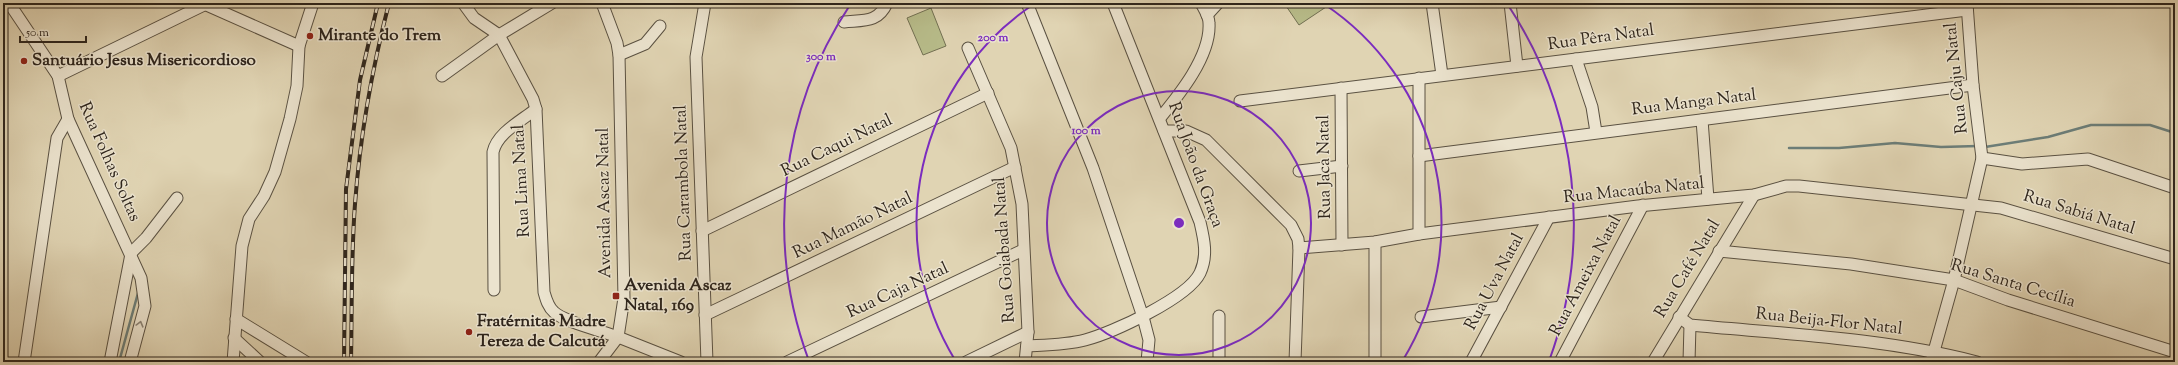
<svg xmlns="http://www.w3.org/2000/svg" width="2178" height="365" font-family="'Sorts Mill Goudy',serif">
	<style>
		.grass { fill: #b7bb89; stroke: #727052 }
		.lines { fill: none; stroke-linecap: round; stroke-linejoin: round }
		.stream { stroke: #6c7d77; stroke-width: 2.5 }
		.minor-casing { stroke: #5a5142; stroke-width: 13 }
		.minor { stroke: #ebe3ce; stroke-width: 11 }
		.rail-casing { stroke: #2e251c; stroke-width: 4 }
		.rail { stroke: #ebe3ce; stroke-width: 2.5; stroke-dasharray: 8; stroke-linecap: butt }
		.oneway { stroke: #8c8475 }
		.ring { fill: none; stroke: #7b2cbf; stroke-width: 2 }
		.poi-dot { fill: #8f2418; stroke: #ebe3ce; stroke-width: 1.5 }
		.labels { text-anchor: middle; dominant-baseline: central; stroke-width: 3; stroke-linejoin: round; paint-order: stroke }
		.poi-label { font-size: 17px; font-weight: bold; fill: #2e251c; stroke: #ebe3ce; text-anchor: start }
		.street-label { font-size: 17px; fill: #2e251c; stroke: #ebe3ce }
		.centre { fill: #7b2cbf; stroke: #ebe3ce; stroke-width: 2 }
		.ring-label { font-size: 12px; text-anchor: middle; font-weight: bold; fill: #7b2cbf; stroke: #ebe3ce; stroke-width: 3; stroke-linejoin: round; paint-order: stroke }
	</style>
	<rect width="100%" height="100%" fill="#e0d4b3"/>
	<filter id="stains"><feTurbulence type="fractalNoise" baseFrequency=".005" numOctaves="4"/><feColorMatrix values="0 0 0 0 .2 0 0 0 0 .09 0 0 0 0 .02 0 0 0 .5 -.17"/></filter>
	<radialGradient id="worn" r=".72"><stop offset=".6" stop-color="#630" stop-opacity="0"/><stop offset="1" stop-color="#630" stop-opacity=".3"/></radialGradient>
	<g class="grass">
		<polygon points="1284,3 1332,3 1299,25"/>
		<polygon points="931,8 946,46 923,55 907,18"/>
	</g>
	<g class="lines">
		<g class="stream">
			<polyline points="1985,147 2048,137 2091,125 2150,125 2175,133"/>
			<polyline points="1789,148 1839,148 1895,143 1941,147 1978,146"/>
			<polyline points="119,362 138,293"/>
		</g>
		<g class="minor-casing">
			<g id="minor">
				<polyline points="9,3 58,76 68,119 141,278 145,306 130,362"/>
				<polyline points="202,3 299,46"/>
				<path d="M463,3L474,18L499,35L533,99L536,109L544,292C546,299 548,307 554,312C564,322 603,331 618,337L599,362"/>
				<polyline points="602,3 617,43 619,55 624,298 618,337 681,362"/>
				<polyline points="705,3 696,57 707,362"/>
				<polyline points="1027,3 1093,168 1143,317 1149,340 1147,362"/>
				<polyline points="1432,3 1442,75"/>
				<polyline points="1510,3 1517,66"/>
				<polyline points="1967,4 1973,85 1982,158 2022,164 2088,159 2175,188"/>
				<polyline points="1207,15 1218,3"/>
				<path d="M844,22C864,20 878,23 887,3"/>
				<polyline points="968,48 1011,148 1022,204 1028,332 1025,362"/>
				<polyline points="619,55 645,44 660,26"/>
				<polyline points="1576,59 1592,107 1596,132"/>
				<polyline points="58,76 204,5"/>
				<polyline points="442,76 499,35 552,3"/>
				<polyline points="1419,78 1419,234"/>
				<polyline points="1341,88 1342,245"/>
				<polyline points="1240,101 1967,10"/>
				<path d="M1160,118C1179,95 1211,56 1209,23C1209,16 1204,9 1201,3"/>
				<polyline points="1702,120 1708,199"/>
				<polyline points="1164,131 1186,131 1206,140 1291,225 1298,239 1299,248 1295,362"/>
				<polyline points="1419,156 1973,85"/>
				<polyline points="1299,171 1342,166"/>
				<polyline points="702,231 988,93"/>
				<polyline points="1299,248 1375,242 1419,234 1638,206 1732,197 1754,195 1786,186 1799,186 2001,208 2175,259"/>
				<polyline points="1719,251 1851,264 1954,280 2008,300 2175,352"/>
				<polyline points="131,253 146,238 177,198"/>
				<path d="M494,290L493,152C497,133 521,121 536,109"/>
				<polyline points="705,315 1015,167"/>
				<polyline points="1421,317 1501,307"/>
				<path d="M1679,317L1690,325C1785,334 1884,338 1977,362"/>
				<polyline points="236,319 306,362"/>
				<polyline points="234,338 260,362"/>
				<path d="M1027,346C1046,345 1066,345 1085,340C1112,333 1188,298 1200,273C1208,256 1204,239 1200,222L1113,3"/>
				<polyline points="24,362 57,138 68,119"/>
				<polyline points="110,362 131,254"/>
				<polyline points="233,362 242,246 249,219 264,196 275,172 290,119 297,86 299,46 313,3"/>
				<polyline points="787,362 1023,250"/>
				<polyline points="966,362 1028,332"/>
				<polyline points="1219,362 1219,316"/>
				<polyline points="1375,362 1375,242"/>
				<polyline points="1471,362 1549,217"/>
				<polyline points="1560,362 1643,205"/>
				<polyline points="1653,362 1754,195"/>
				<polyline points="1689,362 1690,325"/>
				<polyline points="1931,362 1954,280 1982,158"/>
			</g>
		</g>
		<use href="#minor" class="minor"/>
		<g class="rail-casing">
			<g id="rail">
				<polyline points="344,362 346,189 360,80 378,3"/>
				<path d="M351,362C352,309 351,256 355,204C360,136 372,69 389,3"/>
			</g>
		</g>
		<use href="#rail" class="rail"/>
	</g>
	<defs><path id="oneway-chevron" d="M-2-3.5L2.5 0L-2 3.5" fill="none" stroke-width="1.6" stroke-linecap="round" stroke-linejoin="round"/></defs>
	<use class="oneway" href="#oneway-chevron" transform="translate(140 324) rotate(-75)"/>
	<g class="ring">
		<circle cx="1179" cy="223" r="132"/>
		<path d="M955 360A263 263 0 0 1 1034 4M1324 4A263 263 0 0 1 1403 360"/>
		<path d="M809 361A395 395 0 0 1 850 5M1508 5A395 395 0 0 1 1549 361"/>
	</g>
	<g class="poi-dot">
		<circle cx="310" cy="36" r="4"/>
		<circle cx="24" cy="61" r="4"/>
		<rect x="612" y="292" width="8" height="8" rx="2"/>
		<circle cx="469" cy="332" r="4"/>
	</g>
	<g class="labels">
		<g class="poi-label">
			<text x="318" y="36">Mirante do Trem</text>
			<text x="32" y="61">Santuário Jesus Misericordioso</text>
			<text x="624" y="286">Avenida Ascaz<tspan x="624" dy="20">Natal, 169</tspan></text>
			<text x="477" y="322">Fratérnitas Madre<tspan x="477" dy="20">Tereza de Calcutá</tspan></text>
		</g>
		<g class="street-label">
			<text transform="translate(1601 38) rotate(-8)">Rua Pêra Natal</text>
			<text transform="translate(1957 78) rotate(-96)">Rua Caju Natal</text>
			<text transform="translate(1694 103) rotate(-7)">Rua Manga Natal</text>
			<text transform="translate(837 146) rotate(-26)">Rua Caqui Natal</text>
			<text transform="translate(109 162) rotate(66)">Rua Folhas Soltas</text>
			<text transform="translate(1195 165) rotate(70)">Rua João da Graça</text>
			<text transform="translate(1325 167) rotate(-91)">Rua Jaca Natal</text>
			<text transform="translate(522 181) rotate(-93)">Rua Lima Natal</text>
			<text transform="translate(684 183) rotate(-92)">Rua Carambola Natal</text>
			<text transform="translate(1634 191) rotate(-6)">Rua Macaúba Natal</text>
			<text transform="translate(605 203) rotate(-91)">Avenida Ascaz Natal</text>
			<text transform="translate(2079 213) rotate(17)">Rua Sabiá Natal</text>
			<text transform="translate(853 226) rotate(-26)">Rua Mamão Natal</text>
			<text transform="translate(1005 250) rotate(-94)">Rua Goiabada Natal</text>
			<text transform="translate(1688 269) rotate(-59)">Rua Café Natal</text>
			<text transform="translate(1586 276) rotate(-62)">Rua Ameixa Natal</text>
			<text transform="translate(1495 282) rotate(-62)">Rua Uva Natal</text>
			<text transform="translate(2013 284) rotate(17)">Rua Santa Cecília</text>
			<text transform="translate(898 291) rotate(-25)">Rua Caja Natal</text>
			<text transform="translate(1829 322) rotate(6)">Rua Beija-Flor Natal</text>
		</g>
	</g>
	<circle cx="1179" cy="223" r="6" class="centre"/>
	<g class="ring-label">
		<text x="993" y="41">200 m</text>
		<text x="821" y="60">300 m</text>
		<text x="1086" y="134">100 m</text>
	</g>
	<rect width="2178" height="365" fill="none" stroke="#e0d4b3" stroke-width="16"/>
	<rect x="4" y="4" width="2170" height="357" fill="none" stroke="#2e251c" stroke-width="2"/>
	<rect x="8" y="8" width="2162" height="349" fill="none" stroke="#2e251c"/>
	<path d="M20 36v6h66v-6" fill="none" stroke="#2e251c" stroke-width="2"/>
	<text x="26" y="36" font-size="12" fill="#2e251c" stroke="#ebe3ce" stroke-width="3" paint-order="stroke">50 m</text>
	<rect width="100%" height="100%" filter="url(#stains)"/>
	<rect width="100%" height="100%" fill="url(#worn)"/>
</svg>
